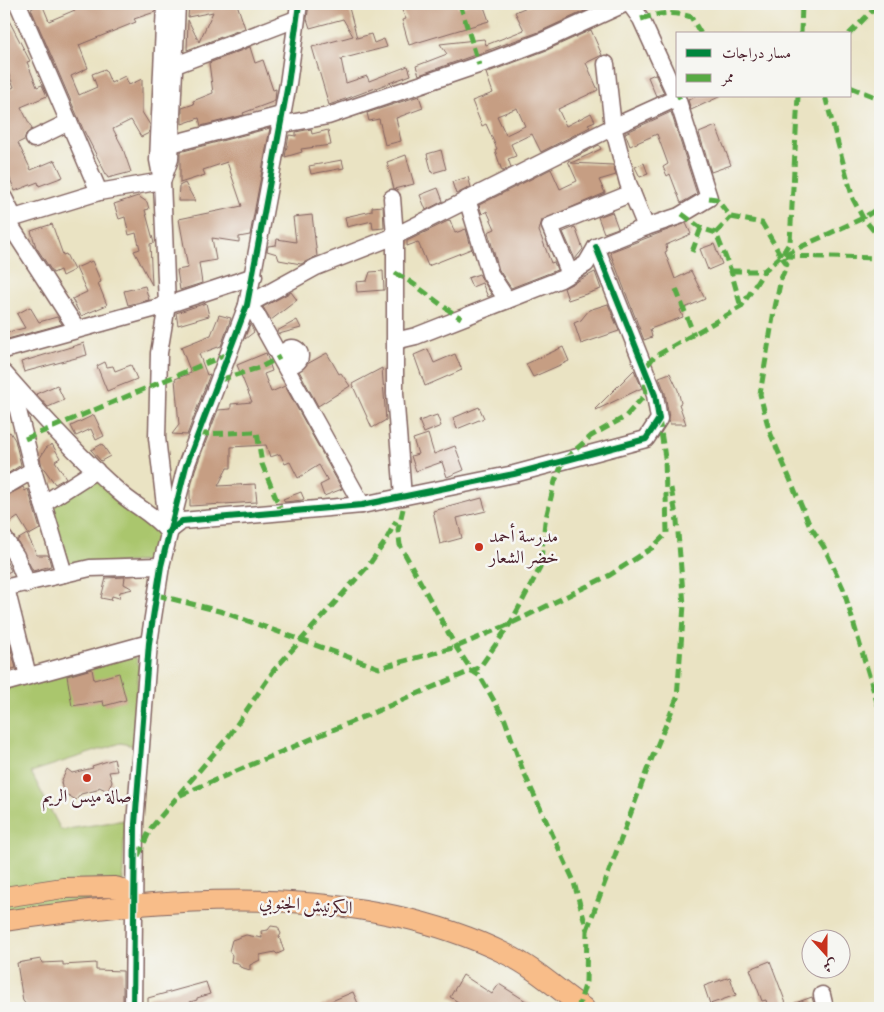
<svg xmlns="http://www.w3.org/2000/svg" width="884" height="1012" font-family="Vollkorn,Amiri,serif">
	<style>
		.green { fill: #aac66d; stroke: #7a724c }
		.building { fill: #c69e83; fill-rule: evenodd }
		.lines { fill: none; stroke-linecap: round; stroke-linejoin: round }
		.minor-casing { stroke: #826460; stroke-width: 19 }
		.major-casing { stroke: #826460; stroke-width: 22 }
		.minor { stroke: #fff; stroke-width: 16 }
		.major { stroke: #f8bd89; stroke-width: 20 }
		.quiet { stroke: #57aa44; stroke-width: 5; stroke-dasharray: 10 5; stroke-linecap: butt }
		.cycleway-casing { stroke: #f6f6f2; stroke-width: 9 }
		.cycleway { stroke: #00873e; stroke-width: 6 }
		.poi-dot { fill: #c8321e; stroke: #f6f6f2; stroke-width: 2 }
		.labels { text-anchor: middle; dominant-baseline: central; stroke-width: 5; stroke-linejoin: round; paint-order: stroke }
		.poi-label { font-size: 18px; fill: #4a1f2b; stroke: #f6f6f2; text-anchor: start }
		.street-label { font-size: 18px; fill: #4a1f2b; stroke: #f6f6f2 }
	</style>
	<rect width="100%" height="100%" fill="#f6f6f2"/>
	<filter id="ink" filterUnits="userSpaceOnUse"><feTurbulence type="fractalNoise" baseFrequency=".02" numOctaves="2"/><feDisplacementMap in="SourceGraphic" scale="10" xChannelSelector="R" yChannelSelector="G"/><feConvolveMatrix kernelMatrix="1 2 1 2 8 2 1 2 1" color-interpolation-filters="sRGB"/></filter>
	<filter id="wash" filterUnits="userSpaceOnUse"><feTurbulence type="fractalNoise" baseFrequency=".0096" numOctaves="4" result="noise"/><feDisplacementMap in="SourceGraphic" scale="20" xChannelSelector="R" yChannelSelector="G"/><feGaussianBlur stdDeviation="1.12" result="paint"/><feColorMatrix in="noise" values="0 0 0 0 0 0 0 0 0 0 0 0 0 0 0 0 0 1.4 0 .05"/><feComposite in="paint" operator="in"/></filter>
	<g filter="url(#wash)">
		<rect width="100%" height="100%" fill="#eae3c3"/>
		<g class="green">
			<polygon points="93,475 160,529 155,561 68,565 48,504"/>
			<polygon points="136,657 139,667 133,746 121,743 31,772 61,830 125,820 122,898 54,904 4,911 4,688 118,658"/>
		</g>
		<g id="blocks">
			<g class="building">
				<polygon points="33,4 42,4 49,21 75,10 72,4 155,4 155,12 134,19 136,22 79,45 88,68 71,76 79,95 97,87 92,74 105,69 111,83 125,76 129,85 142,79 142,112 150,125 149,133 141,137 131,120 113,129 122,146 131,172 108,178 83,129 31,9 33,8"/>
				<polygon points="189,4 237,4 245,28 187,50 188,20 199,42 213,12 188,17"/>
				<polygon points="309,4 348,4 357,38 371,34 374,43 384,39 387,47 341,59 346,83 367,76 369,81 408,66 411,75 329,105 312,47 353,36 343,19 310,28 307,19"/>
				<polygon points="399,4 457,4 458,8 471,4 483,4 489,21 409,45 402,20 406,19"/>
				<polygon points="534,4 588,4 589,9 539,32 419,75 416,66 447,54 440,44 484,39 486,45 524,30 515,12"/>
				<polygon points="4,11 30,61 27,62 37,87 42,85 47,96 21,107 32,129 26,134 24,140 18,143 31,170 55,160 63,177 39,186 38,182 15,191 8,174 4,176 4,92 14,87 4,63"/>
				<path d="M591,30L602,55L586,63L598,90L558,109L566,126L591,113L595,121L588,124L590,127L541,152L532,134L511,144L516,156L508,159L511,167L502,171L495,150L497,149L486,124L482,126L472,101L493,93L486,73L547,50ZM517,108L525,126L506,135L497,116Z"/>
				<polygon points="250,47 255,63 263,60 273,90 276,89 275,101 243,113 244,115 201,126 199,118 182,124 182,108 194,104 193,101 213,93 209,63"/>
				<polygon points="655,74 664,93 656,96 648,77"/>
				<polygon points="419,96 423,108 396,118 401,141 385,145 379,119 369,121 367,113"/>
				<polygon points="697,96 721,96 691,110 688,100"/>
				<polygon points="671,112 697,194 681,203 670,174 667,176 663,167 668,164 657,134 630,146 625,133"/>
				<polygon points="716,126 731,165 711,172 699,133"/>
				<polygon points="270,128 250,235 239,237 239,242 212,238 216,260 199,263 202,283 180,290 177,270 188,268 179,219 242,206 227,162 203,170 205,175 180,183 180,152"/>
				<polygon points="311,129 312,134 328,130 331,145 301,149 302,152 285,157 289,135 296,136 296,132"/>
				<polygon points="599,145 601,149 571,163 613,165 616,175 599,180 605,193 542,220 539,231 551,263 554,262 557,270 511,288 499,270 488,232 495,229 487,211 482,214 479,205 551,169 560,189 577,181 568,161"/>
				<polygon points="441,150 446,169 432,173 427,154"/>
				<polygon points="406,155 414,184 394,189 387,162"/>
				<polygon points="342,160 344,168 311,174 309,166"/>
				<polygon points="644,163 648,174 640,177 635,167"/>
				<polygon points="468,177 471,187 456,194 452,182"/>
				<polygon points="185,183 195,201 178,201 179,186"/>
				<polygon points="438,188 443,201 426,210 420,195"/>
				<polygon points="138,196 147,202 149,209 145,210 154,243 150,244 152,285 134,251 140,249 136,233 129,235 125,217 119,219 114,204"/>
				<polygon points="383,206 384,228 373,229 372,221 347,227 345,217 372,211 372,207"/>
				<polygon points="612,212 618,228 604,233 598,217"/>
				<polygon points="312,215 317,256 301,264 279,260 277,254 267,251 268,246 276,245 277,239 296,242 293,217"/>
				<polygon points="450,220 455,233 466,229 473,254 471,249 428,266 418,242 407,246 407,241"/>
				<polygon points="686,223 691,234 666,245 667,251 665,252 675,279 691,271 705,299 680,310 683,317 650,329 652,337 644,340 610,252"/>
				<polygon points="52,224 63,255 66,254 74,270 62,276 60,270 53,273 36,247 31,231"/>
				<polygon points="575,227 583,249 575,259 563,232"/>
				<polygon points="714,244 722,264 708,270 700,249"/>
				<polygon points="92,261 101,282 98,283 107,305 81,316 72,299 87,292 76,268"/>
				<polygon points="383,271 384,290 357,292 356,282 367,281 370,272"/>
				<polygon points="595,272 601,289 568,300 564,288"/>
				<polygon points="479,274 482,279 492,295 488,297 482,283 472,287 468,278"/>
				<polygon points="145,286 149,300 128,305 124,291"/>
				<polygon points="291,292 297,300 271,320 263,307"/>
				<polygon points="206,303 209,316 178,325 176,313"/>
				<polygon points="608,304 619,331 581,344 574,323 581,320 589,310"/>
				<polygon points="30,307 39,322 57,317 62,324 4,340 4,333 25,328 17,314"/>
				<polygon points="219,315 231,318 221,346 199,354 207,375 210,374 187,435 172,434 179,425 175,379 191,373 181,347 211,335"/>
				<polygon points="297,320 301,328 279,334 277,331"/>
				<polygon points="250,324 254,332 245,339 245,337"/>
				<polygon points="84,343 87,355 24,372 21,362"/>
				<polygon points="563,347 569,361 533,377 526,364"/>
				<polygon points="428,349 434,363 455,354 462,370 425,386 414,355"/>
				<polygon points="266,353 272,371 264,374 271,392 285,386 342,489 324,496 320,485 328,481 319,465 298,478 290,462 285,464 280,454 270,457 266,445 231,447 231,468 227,468 218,486 255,484 257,502 190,506 190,491 195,470 218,410 231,409 231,404 252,402 237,365"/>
				<polygon points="327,353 339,374 341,373 350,386 318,406 298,369"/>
				<polygon points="105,362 107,367 113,366 115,371 131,365 137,379 107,391 97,366"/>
				<polygon points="382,368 386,420 372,428 352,384"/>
				<polygon points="634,370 642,388 596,410 595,409"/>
				<polygon points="670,373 678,390 681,403 679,404 686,424 670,424 669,418 665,393 659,377"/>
				<polygon points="57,385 64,400 48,407 36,394"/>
				<polygon points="479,407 484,418 457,429 453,418"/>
				<polygon points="94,415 104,436 96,440 91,429 76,436 71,426"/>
				<polygon points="437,415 441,426 424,433 419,421"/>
				<polygon points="10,432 15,440 21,465 4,476 4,436"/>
				<polygon points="428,434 434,454 455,446 464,470 447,477 442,462 416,471 411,456 418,454 413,439"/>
				<polygon points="52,444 60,458 55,461 66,478 55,484 42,466 40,458 46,448"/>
				<polygon points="102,444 110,456 101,461 91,450"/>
				<polygon points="23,487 25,491 28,489 40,529 29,535 18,517 4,527 4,497"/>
				<polygon points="301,492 304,499 302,500 285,502 283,499"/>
				<polygon points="482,498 486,511 457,518 462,538 440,544 433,511"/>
				<polygon points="27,534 37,555 48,555 51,566 33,571 17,540"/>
				<polygon points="4,556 11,571 4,574"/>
				<polygon points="125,577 124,584 133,589 120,592 119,598 112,596 111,600 101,598 106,578"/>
				<polygon points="8,639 16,668 4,671 4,640"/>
				<polygon points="92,669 94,680 119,673 126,700 104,706 103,701 72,706 67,676"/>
				<polygon points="114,759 117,771 109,772 112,782 108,791 99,787 97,790 81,794 76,800 63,792 61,782 67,769 72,773 93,768 92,766"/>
				<polygon points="271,926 278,927 281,934 279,937 284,951 277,954 275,952 260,955 260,960 250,965 250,970 240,967 238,963 231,962 232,955 229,951 232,940 246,935 262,938 261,931 268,930"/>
				<polygon points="41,959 42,963 63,962 63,965 96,963 96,970 123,971 123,1008 101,1008 101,1006 84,1008 29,1008 23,1001 17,963"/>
				<polygon points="770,961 787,1006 812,997 815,1008 768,1008 766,1000 762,1001 750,969"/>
				<polygon points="463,975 492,994 499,984 537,1008 468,1008 450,997"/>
				<polygon points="730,977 736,995 710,1004 704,986"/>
				<polygon points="206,982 210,994 197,998 197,1000 190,1002 188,1006 148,1008 148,998"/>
				<polygon points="353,992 360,1008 315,1008"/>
			</g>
		</g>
	</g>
	<g filter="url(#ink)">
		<use href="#blocks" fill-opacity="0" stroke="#826460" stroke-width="1"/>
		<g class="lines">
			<g class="minor-casing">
				<g id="minor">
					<polyline points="18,4 99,192"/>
					<polyline points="165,4 158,160 162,181 167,305 159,353 157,438 167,522"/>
					<polyline points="630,4 641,19 677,98"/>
					<polyline points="173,66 296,19"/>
					<polyline points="279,125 328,116 490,61 543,41 624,4"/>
					<polyline points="34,139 69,122"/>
					<polyline points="171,144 281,115"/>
					<polyline points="163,179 170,159 177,4"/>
					<polyline points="4,198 14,218"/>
					<polyline points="392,198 395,236 395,393 403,497"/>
					<polyline points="467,199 490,274 507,300"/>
					<polyline points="8,222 77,329"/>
					<polyline points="4,224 14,218 99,192 162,181"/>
					<polyline points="570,274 550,226 632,193"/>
					<polyline points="247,305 316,267 395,236 613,127 677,98 709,198 679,216 646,227"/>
					<polyline points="247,308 256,314 362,505"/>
					<polyline points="395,341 416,336 561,279 586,264 596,247 646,227 628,183 613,127 606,64"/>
					<circle cx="292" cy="356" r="8"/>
					<polyline points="4,350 167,305 254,276"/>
					<path d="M4,373C40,414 77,455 118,491C134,506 154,514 168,532"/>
					<polyline points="11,383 33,470 64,574"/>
					<polyline points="4,487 33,470"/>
					<polyline points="43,504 96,470"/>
					<polyline points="168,532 182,521 362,505 514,474 646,439 659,419 655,395 596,247"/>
					<polyline points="4,538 16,556 27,584"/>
					<polyline points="4,588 90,568 161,566"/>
					<polyline points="6,588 28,676"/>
					<polyline points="4,683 149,643"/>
					<polyline points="822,995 825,1008"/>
					<polyline points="133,1008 135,824 149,643 161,566 186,466 247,305 288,84 299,4"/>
				</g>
			</g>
			<g class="major-casing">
				<g id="major">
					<path d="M4,897L63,888L114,887C125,888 128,897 134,906"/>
					<path d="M4,921C166,898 355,879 506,954C535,968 558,990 584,1008"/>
				</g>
			</g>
			<use href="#minor" class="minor"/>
			<use href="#major" class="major"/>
			<g class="quiet">
				<polyline points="460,4 479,65"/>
				<path d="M641,19C660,13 672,11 691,17L701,34"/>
				<polyline points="801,34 802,4"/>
				<polyline points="849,34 879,4"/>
				<polyline points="850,87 880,99"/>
				<polyline points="798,96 790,242 781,256 787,264 781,279 773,317 760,394 769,430 810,526 824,547 843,588 880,712"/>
				<polyline points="825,96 853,199 863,218 880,238"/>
				<polyline points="677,98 681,96"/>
				<polyline points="709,198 716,199 731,217 762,223 781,256 863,218 880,207"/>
				<polyline points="682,214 701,228 716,233 731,271 741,307"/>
				<polyline points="716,233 731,217"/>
				<polyline points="692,252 701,228"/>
				<polyline points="731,271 764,271"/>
				<path d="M395,273C419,285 437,304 461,318"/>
				<polyline points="676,289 694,335"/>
				<polyline points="220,380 261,367 280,357"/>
				<polyline points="659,419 666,464"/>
				<polyline points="199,434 257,432 262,464 282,513"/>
				<polyline points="25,439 228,354"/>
				<polyline points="403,509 398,530 400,545 456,647 472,671 480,676 505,720 523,771 573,879 587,930 586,982 579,1005"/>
				<polyline points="157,595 223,612 379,668 456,647 510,624 610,575 652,548 667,533 665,458"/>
				<polyline points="179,794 229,736 274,670 368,566 385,542 396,521"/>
				<polyline points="138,856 151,828 178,796 480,667 510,624 540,568 545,522 555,481 564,460 591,436 625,417 646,394 644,369 654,357 741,307 765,270 781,256 880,258"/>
				<polyline points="587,930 647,770 677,698 684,605 677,521 670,483"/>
			</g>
			<g class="cycleway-casing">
				<g id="cycleway">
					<polyline points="168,532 182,521 362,505 514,474 646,439 659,419 655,395 596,247"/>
					<polyline points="133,1008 135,824 149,643 161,566 186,466 247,305 288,84 299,4"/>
				</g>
			</g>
			<use href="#cycleway" class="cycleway"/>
		</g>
	</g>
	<g class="poi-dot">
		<circle cx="479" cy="547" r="5"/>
		<circle cx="87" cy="778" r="5"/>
	</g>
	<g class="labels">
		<g class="poi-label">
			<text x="489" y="537">مدرسة أحمد<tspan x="489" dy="21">خضر الشعار</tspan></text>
			<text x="87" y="797" text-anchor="middle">صالة ميس الريم</text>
		</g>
		<g class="street-label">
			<text transform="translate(306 906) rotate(4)">الكرنيش الجنوبي</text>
		</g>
	</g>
	<rect width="884" height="1012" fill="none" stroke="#f6f6f2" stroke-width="20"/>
	<rect x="676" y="32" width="175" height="65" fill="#f6f6f2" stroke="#b1a0a2"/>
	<rect x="686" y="49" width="25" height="8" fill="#00873e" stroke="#b1a0a2"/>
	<text x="722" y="58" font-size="15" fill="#4a1f2b">مسار دراجات</text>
	<rect x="686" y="74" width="25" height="8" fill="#57aa44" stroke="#b1a0a2"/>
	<text x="722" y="82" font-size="15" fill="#4a1f2b">ممر</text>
	<g transform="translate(826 954) rotate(159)"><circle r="24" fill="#f6f6f2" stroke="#b1a0a2"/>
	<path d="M0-4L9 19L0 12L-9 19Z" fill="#c8321e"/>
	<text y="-8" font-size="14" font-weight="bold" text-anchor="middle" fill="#4a1f2b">ش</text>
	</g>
</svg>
